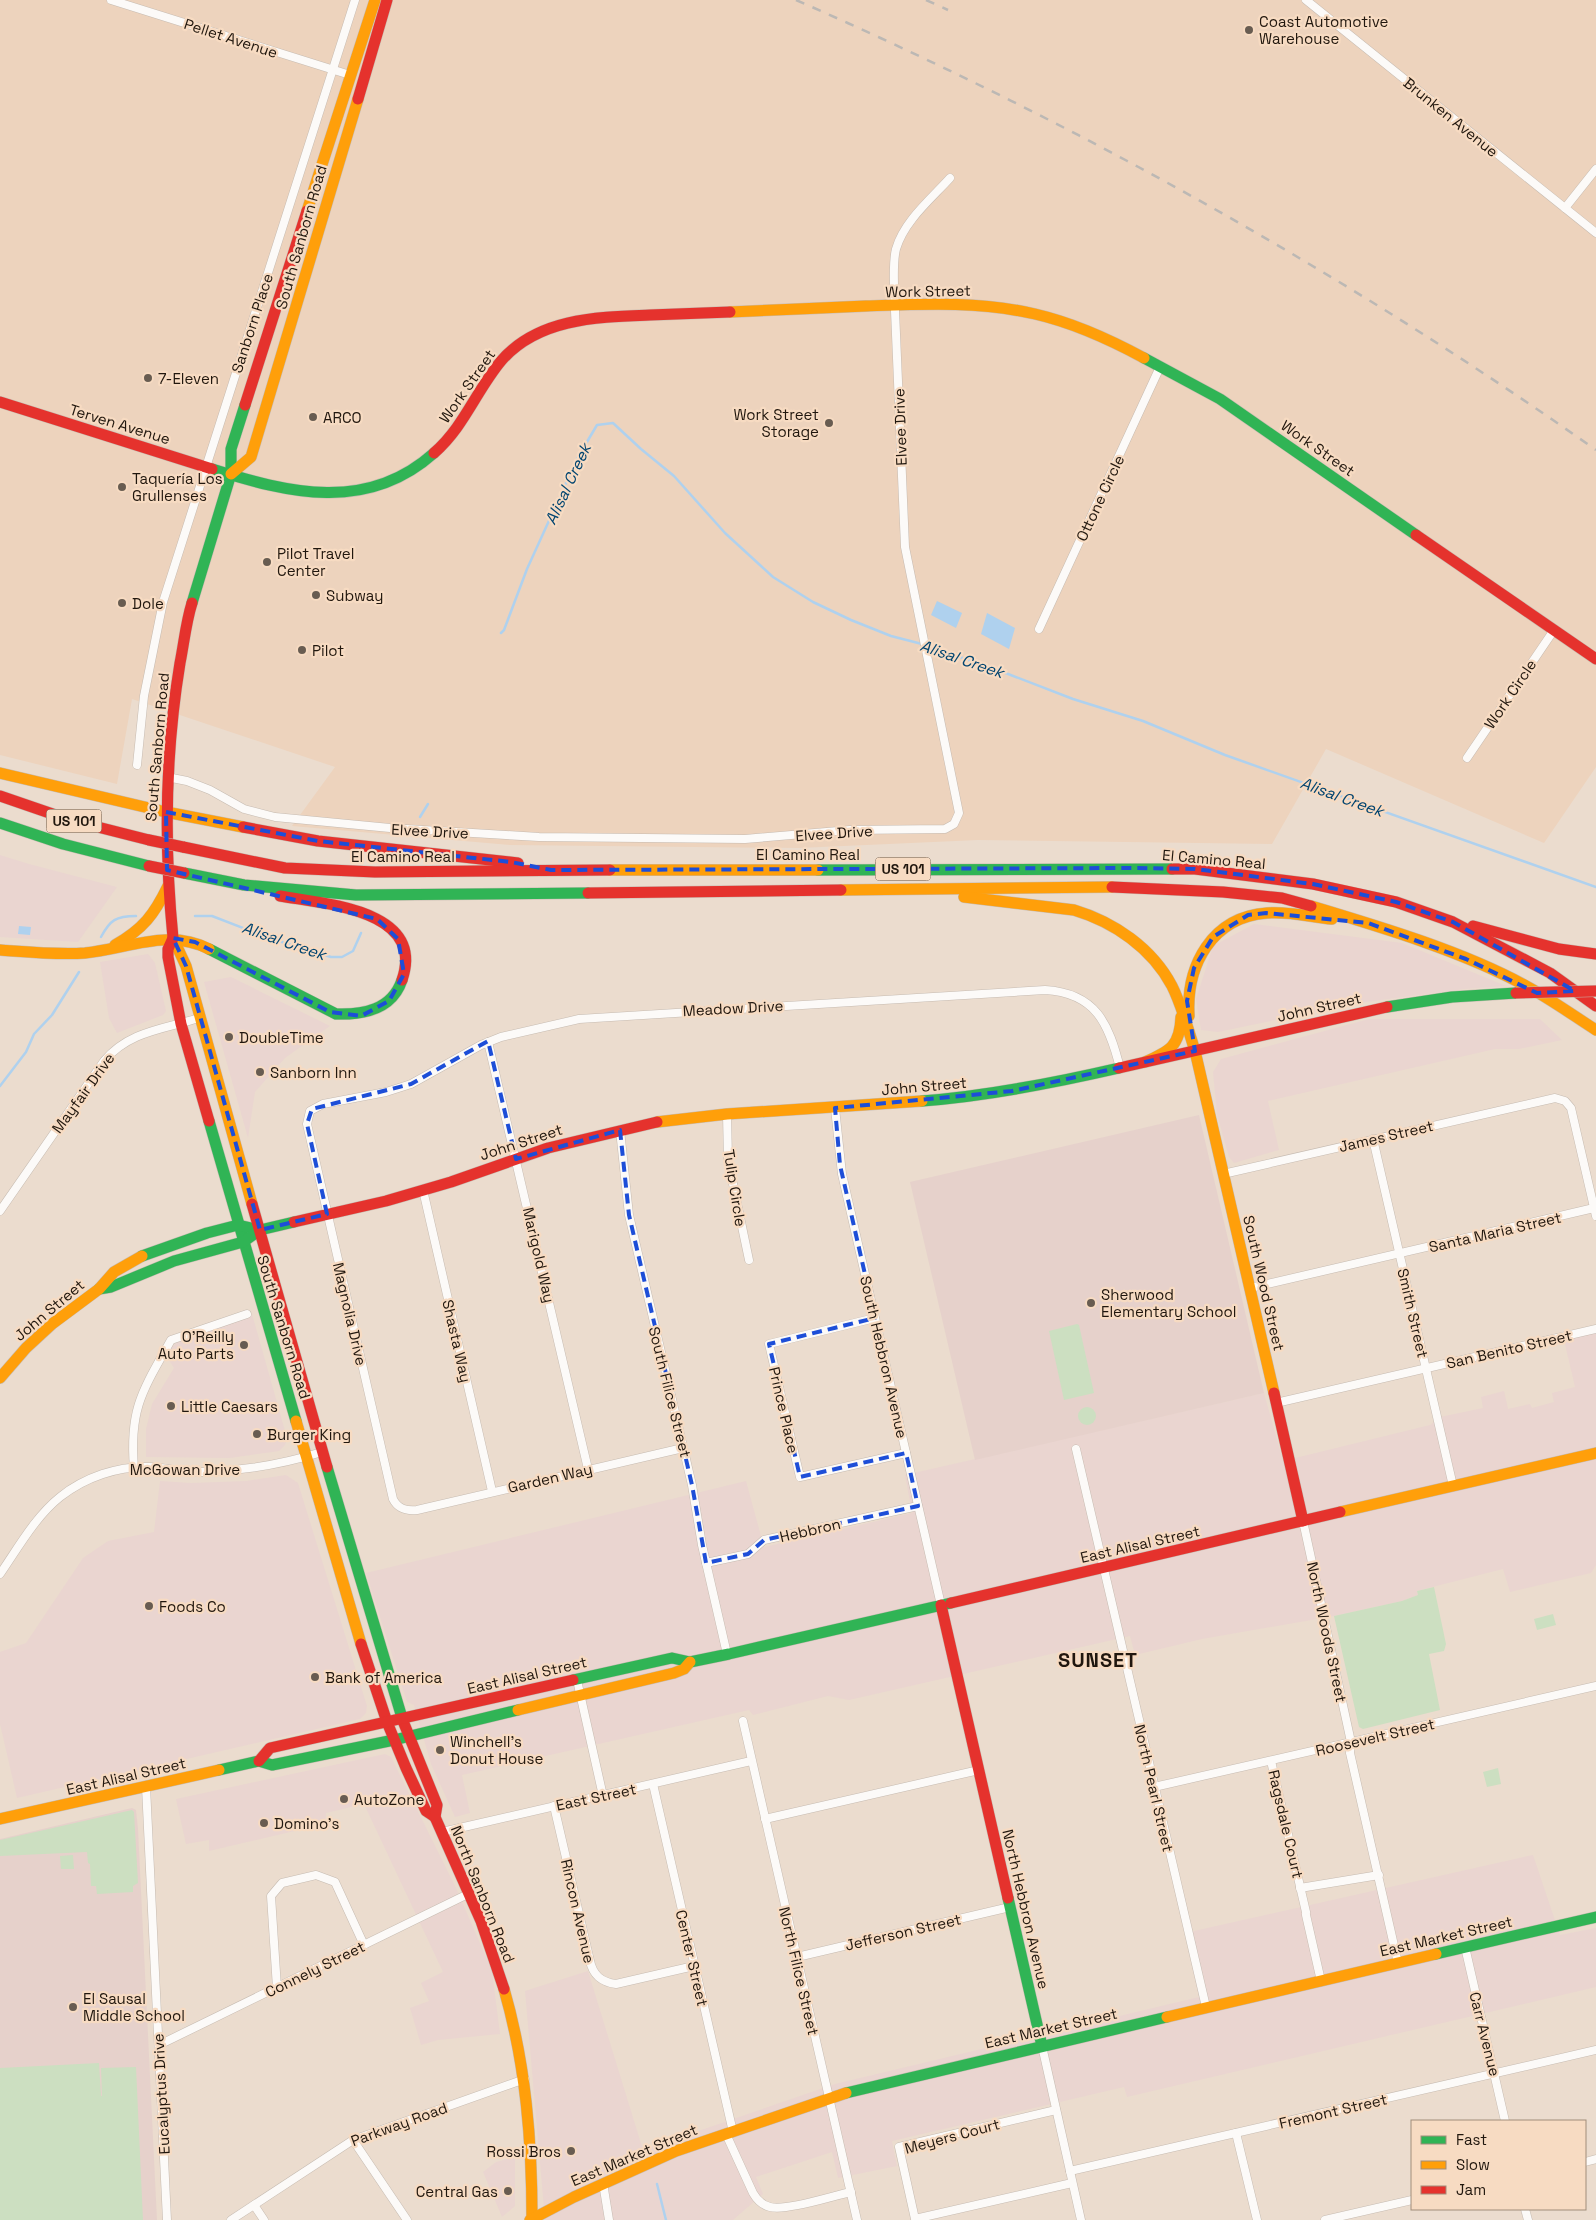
<svg xmlns="http://www.w3.org/2000/svg" width="1596" height="2220" font-family="'Space Grotesk',sans-serif">
	<style>
		.commercial { fill: #ead5d0 }
		.built { fill: #edd3bd }
		.education { fill: #e6d1cb }
		.green { fill: #ccdfc1 }
		.water { fill: #afd1ee }
		.lines { fill: none; stroke-linecap: round; stroke-linejoin: round }
		.stream { stroke: #afd1ee; stroke-width: 2.5 }
		.street-casing { stroke: #c6bbb1; stroke-width: 9 }
		.fast-casing { stroke: #c6bbb1; stroke-width: 12 }
		.slow-casing { stroke: #c6bbb1; stroke-width: 12 }
		.jam-casing { stroke: #c6bbb1; stroke-width: 12 }
		.street { stroke: #fcfaf8; stroke-width: 8 }
		.fast { stroke: #30b455; stroke-width: 11 }
		.slow { stroke: #ff9f0a; stroke-width: 11 }
		.jam { stroke: #e5322d; stroke-width: 11 }
		.rail { stroke: #bcb8b4; stroke-width: 2.5; stroke-dasharray: 9 9; stroke-linecap: butt }
		.jam-bridge-casing { stroke: #c6bbb1; stroke-width: 12; stroke-linecap: butt }
		.jam-bridge { stroke: #e5322d; stroke-width: 11 }
		.marked { fill: none; stroke: #1d4ed8; stroke-width: 4; stroke-dasharray: 10 6; stroke-linejoin: round }
		.poi-dot { fill: #685c51; stroke: #f7dbc2; stroke-width: 2 }
		.labels { text-anchor: middle; dominant-baseline: central; stroke-width: 4.5; stroke-linejoin: round; paint-order: stroke }
		.shield { fill: #f7dbc2; stroke: #615244; stroke-width: 1 }
		.shield-label { font-size: 14px; font-weight: bold; fill: #21170e }
		.poi-label { font-size: 15px; fill: #21170e; stroke: #f7dbc2; text-anchor: start }
		.street-label { font-size: 15px; fill: #21170e; stroke: #f7dbc2 }
		.water-label { font-size: 16px; font-style: italic; fill: #004470; stroke: #f7dbc2 }
		.district-label { font-size: 20px; font-weight: bold; letter-spacing: 1px; fill: #21170e; stroke: #f7dbc2 }
	</style>
	<rect width="100%" height="100%" fill="#ebdcce"/>
	<g class="commercial">
		<polygon points="0,855 29,864 117,887 78,942 0,937"/>
		<polygon points="1254,924 1402,943 1506,986 1464,989 1351,1004 1218,1032 1201,1030 1196,999 1213,946"/>
		<polygon points="148,954 155,963 166,1011 163,1015 117,1033 109,1018 100,962"/>
		<polygon points="231,977 330,1026 285,1058 255,1092 248,1138 204,982"/>
		<polygon points="1369,1019 1540,1019 1562,1040 1519,1049 1495,1049 1268,1101 1279,1150 1234,1163 1229,1157 1217,1114 1213,1072 1221,1059"/>
		<polygon points="252,1314 287,1438 285,1445 279,1451 230,1458 146,1457 146,1429 152,1404 174,1368 165,1354 178,1341"/>
		<polygon points="1596,1333 1596,1565 1591,1573 1510,1592 1503,1569 1417,1591 1418,1595 1402,1601 1334,1616 1202,1639 1135,1655 1130,1636 849,1700 828,1696 753,1715 749,1710 462,1775 470,1813 455,1817 431,1764 414,1705 407,1702 366,1573 746,1481 764,1547 912,1513 905,1475 1264,1393 1283,1461 1430,1425 1440,1417 1483,1408 1481,1397 1504,1391 1508,1409 1530,1404 1532,1408 1554,1402 1552,1393 1575,1387 1564,1340"/>
		<polygon points="286,1475 298,1483 367,1706 366,1713 360,1719 17,1798 0,1724 0,1652 26,1643 83,1558 108,1541 154,1532 160,1481 191,1483 246,1481"/>
		<polygon points="385,1754 391,1757 456,1888 492,1971 500,2034 438,2040 421,2045 410,2008 429,2001 421,1983 443,1972 364,1804 326,1813 325,1824 209,1851 209,1840 186,1844 176,1799"/>
		<polygon points="1533,1855 1560,1935 1596,1928 1596,1987 1127,2097 1124,2087 892,2141 897,2166 838,2178 832,2152 756,2177 763,2194 733,2220 545,2220 525,1991 588,1971 643,2150 835,2084 1199,1997 1185,1933"/>
		<polygon points="515,2157 515,2206 502,2217 483,2172 496,2162"/>
	</g>
	<polygon class="built" points="0,0 1596,0 1596,767 1544,843 1326,749 1272,844 978,840 799,848 510,845 292,826 335,767 132,699 117,784 0,755"/>
	<g class="education">
		<polygon points="1199,1115 1264,1393 975,1460 910,1182"/>
		<polygon points="132,1808 136,1810 138,1829 157,2220 0,2220 0,1839"/>
	</g>
	<g class="green">
		<polygon points="1077,1324 1079,1325 1094,1393 1064,1400 1049,1331"/>
		<circle cx="1087" cy="1416" r="9"/>
		<polygon points="1434,1587 1446,1644 1444,1651 1429,1654 1440,1710 1363,1729 1359,1727 1334,1616 1402,1601 1418,1595 1417,1591"/>
		<polygon points="1553,1614 1556,1625 1537,1630 1534,1619"/>
		<polygon points="1498,1768 1501,1784 1487,1787 1483,1772"/>
		<polygon points="132,1810 134,1812 138,1883 133,1886 133,1892 97,1894 96,1886 91,1886 90,1864 88,1863 87,1852 0,1856 0,1840"/>
		<polygon points="73,1855 74,1869 61,1869 60,1856"/>
		<polygon points="99,2063 101,2096 102,2096 101,2068 136,2067 143,2220 0,2220 0,2068"/>
	</g>
	<g class="water">
		<polygon points="937,601 962,613 956,628 931,615"/>
		<polygon points="987,613 1015,628 1009,649 981,634"/>
		<polygon points="19,926 31,927 30,935 18,934"/>
	</g>
	<g class="lines">
		<g class="stream">
			<polyline points="501,633 504,630 527,569 578,457 597,425 613,423 641,449 674,476 725,533 773,577 813,602 851,620 891,636 922,644"/>
			<polyline points="928,646 1003,672 1073,699 1143,721 1225,755 1596,887"/>
			<polyline points="420,817 428,804"/>
			<polyline points="195,916 212,916 269,938 331,957 342,957 353,951 361,933"/>
			<path d="M101,937C110,920 116,916 136,916"/>
			<polyline points="0,1086 26,1052 34,1034 52,1015 79,972"/>
			<polyline points="657,2184 666,2220"/>
		</g>
		<g class="street-casing">
			<g id="street">
				<polyline points="111,0 350,75"/>
				<polyline points="1306,0 1596,233"/>
				<polyline points="1565,208 1596,169"/>
				<polyline points="1039,629 1160,367"/>
				<polyline points="1467,758 1554,630"/>
				<polyline points="137,765 144,696 163,602 355,0"/>
				<path d="M167,777L187,781L210,790L244,809L275,817L390,828L539,837L745,839L850,830L945,829L954,824L959,813L905,547L894,287C894,275 893,261 896,249C904,221 931,199 950,178"/>
				<polyline points="488,1042 588,1469"/>
				<polyline points="835,1108 842,1174 941,1605"/>
				<polyline points="727,1114 728,1160 749,1260"/>
				<polyline points="620,1130 629,1215 692,1485 702,1545 727,1654"/>
				<polyline points="1373,1139 1453,1486"/>
				<polyline points="1223,1174 1555,1098 1565,1101 1571,1108 1596,1216"/>
				<polyline points="423,1190 492,1491"/>
				<path d="M0,1211L104,1061C129,1031 164,1029 199,1018"/>
				<polyline points="1250,1288 1594,1208"/>
				<polyline points="875,1318 769,1344 800,1477 906,1453"/>
				<polyline points="1276,1403 1596,1329"/>
				<path d="M683,1448L417,1510C406,1511 398,1509 393,1499L307,1124L310,1111L323,1104L386,1092L411,1084L481,1045L501,1037L579,1019L1045,990C1096,993 1109,1024 1120,1068"/>
				<polyline points="1076,1449 1206,2007"/>
				<path d="M134,1468C129,1408 143,1390 171,1340L247,1314"/>
				<polyline points="1303,1521 1351,1742 1350,1753 1398,1963"/>
				<polyline points="706,1563 748,1554 764,1540 918,1506"/>
				<path d="M0,1574C18,1548 35,1517 60,1497C85,1477 118,1466 149,1467C167,1468 184,1472 202,1472C243,1471 283,1464 322,1452"/>
				<polyline points="577,1680 603,1796"/>
				<polyline points="743,1721 857,2220"/>
				<polyline points="1271,1761 1306,1912"/>
				<polyline points="653,1784 733,2132"/>
				<polyline points="146,1787 167,2220"/>
				<polyline points="1154,1787 1596,1686"/>
				<path d="M554,1806L590,1961C593,1975 601,1982 616,1984L694,1966"/>
				<polyline points="765,1819 979,1770"/>
				<polyline points="442,1832 751,1761"/>
				<polyline points="1300,1888 1379,1875"/>
				<polyline points="1306,1915 1321,1981"/>
				<polyline points="1465,1947 1505,2121"/>
				<polyline points="797,1957 1010,1907"/>
				<polyline points="277,1988 271,1896 282,1883 316,1875 335,1882 364,1945"/>
				<polyline points="159,2045 470,1893"/>
				<polyline points="1042,2046 1081,2220"/>
				<polyline points="1056,2110 899,2147 915,2219 1072,2183"/>
				<polyline points="1236,2133 1257,2220"/>
				<path d="M726,2134L753,2193C757,2200 762,2205 770,2207C787,2211 832,2196 851,2192"/>
				<polyline points="353,2140 407,2220"/>
				<polyline points="1585,2162 1596,2159"/>
				<polyline points="1070,2171 1596,2050"/>
				<polyline points="603,2183 609,2220"/>
				<polyline points="254,2205 264,2220"/>
				<polyline points="1525,2209 1528,2220"/>
				<polyline points="231,2220 353,2140 525,2079"/>
				<polyline points="1325,2220 1412,2200"/>
			</g>
		</g>
		<g class="fast-casing">
			<g id="fast">
				<polyline points="1144,358 1220,399 1416,535"/>
				<path d="M212,469C289,493 367,513 434,453"/>
				<polyline points="192,603 231,474 231,449 245,405"/>
				<polyline points="0,823 63,844 149,866"/>
				<polyline points="818,870 1172,869"/>
				<polyline points="184,873 244,885 356,895 588,893"/>
				<path d="M209,949L336,1014C363,1015 392,1010 402,980"/>
				<polyline points="1387,1007 1452,997 1516,993"/>
				<path d="M922,1101C988,1096 1054,1083 1119,1068"/>
				<polyline points="209,1121 296,1421"/>
				<polyline points="142,1256 207,1233 238,1225 260,1230"/>
				<polyline points="99,1289 111,1287 174,1261 243,1242 260,1230 294,1222"/>
				<polyline points="327,1467 403,1721"/>
				<polyline points="573,1680 672,1658 690,1662 729,1654 951,1603"/>
				<polyline points="219,1770 259,1761 272,1765 394,1740 518,1710"/>
				<polyline points="1008,1898 1042,2046"/>
				<polyline points="1436,1954 1596,1917"/>
				<polyline points="846,2093 1167,2017"/>
			</g>
		</g>
		<g class="slow-casing">
			<g id="slow">
				<polyline points="307,211 375,0"/>
				<path d="M730,312C775,310 821,308 866,306C923,304 979,301 1035,314C1074,323 1109,339 1144,358"/>
				<polyline points="231,474 251,457 358,99"/>
				<polyline points="0,773 166,812 243,827"/>
				<polyline points="610,870 818,870"/>
				<polyline points="841,890 1112,887"/>
				<path d="M964,897L1074,910C1114,922 1152,948 1172,986C1182,1006 1188,1029 1195,1051"/>
				<path d="M1311,906C1381,927 1465,952 1528,987C1552,1000 1574,1016 1596,1030"/>
				<polyline points="173,938 186,966 252,1204"/>
				<path d="M115,945C143,929 154,915 168,886"/>
				<path d="M0,950C28,952 57,955 85,953C127,949 168,928 209,949"/>
				<path d="M1189,1016C1186,965 1212,917 1267,913C1289,911 1311,917 1332,919"/>
				<polyline points="1195,1051 1274,1393"/>
				<path d="M1145,1062C1170,1051 1180,1046 1181,1017"/>
				<polyline points="657,1122 727,1114 922,1101"/>
				<polyline points="0,1378 26,1348 52,1324 99,1289 114,1272 142,1256"/>
				<polyline points="296,1421 361,1644"/>
				<polyline points="1340,1512 1596,1453"/>
				<polyline points="518,1710 674,1673 684,1669 690,1662"/>
				<polyline points="0,1819 219,1770"/>
				<path d="M504,1989C526,2065 532,2142 532,2220"/>
				<polyline points="1167,2017 1436,1954"/>
				<polyline points="530,2220 574,2197 676,2151 846,2093"/>
			</g>
		</g>
		<g class="jam-casing">
			<g id="jam">
				<polyline points="358,99 387,0"/>
				<polyline points="0,402 212,469"/>
				<polyline points="245,405 307,211"/>
				<path d="M434,453C464,427 476,391 501,361C538,318 598,317 650,315C676,314 703,313 730,312"/>
				<polyline points="1416,535 1596,659"/>
				<polyline points="0,796 70,820 149,840"/>
				<polyline points="243,827 318,841 518,863"/>
				<polyline points="183,847 285,868 375,872 610,870"/>
				<polyline points="1172,869 1195,869 1313,884 1396,902 1453,922 1550,973 1596,1006"/>
				<polyline points="1112,887 1223,892 1282,898 1311,906"/>
				<polyline points="588,893 841,890"/>
				<path d="M280,896C324,904 426,909 402,980"/>
				<polyline points="1473,926 1559,949 1596,954"/>
				<polyline points="173,938 168,949 168,957 181,1024 209,1121"/>
				<path d="M173,938C164,847 165,754 180,663C184,643 186,622 192,603"/>
				<polyline points="1119,1068 1387,1007"/>
				<polyline points="252,1204 327,1467"/>
				<polyline points="294,1222 386,1201 451,1182 548,1148 657,1122"/>
				<polyline points="1274,1393 1303,1521"/>
				<polyline points="951,1603 1340,1512"/>
				<polyline points="941,1605 1008,1898"/>
				<polyline points="361,1644 387,1722 406,1768 426,1811 435,1817"/>
				<polyline points="403,1721 437,1805 435,1817 481,1921 504,1989"/>
				<polyline points="259,1761 270,1748 573,1680"/>
			</g>
		</g>
		<use href="#street" class="street"/>
		<use href="#fast" class="fast"/>
		<use href="#slow" class="slow"/>
		<use href="#jam" class="jam"/>
		<g class="rail">
			<path d="M796,0C1077,123 1346,274 1596,450"/>
			<polyline points="926,0 948,10"/>
		</g>
		<g class="jam-bridge-casing">
			<g id="jam-bridge">
				<polyline points="149,840 183,847"/>
				<polyline points="149,866 184,873"/>
				<polyline points="1516,993 1596,991"/>
			</g>
		</g>
		<use href="#jam-bridge" class="jam-bridge"/>
	</g>
	<path class="marked" d="M166,812L318,841L511,862L551,870L1130,868L1195,869L1313,884L1396,902L1453,922L1575,991L1537,993L1466,959L1368,923L1266,913L1248,915L1213,937L1194,968L1187,1001L1195,1051L1012,1091L835,1108L840,1165L875,1318L769,1344L800,1477L906,1453L918,1506L764,1540L748,1554L706,1563L692,1485L629,1215L620,1130L516,1159L488,1041L411,1084L312,1109L307,1124L327,1214L260,1230L186,966L173,938L195,942L330,1012L361,1016L389,1001L404,974L398,939L377,919L167,870Z"/>
	<g class="poi-dot">
		<circle cx="1249" cy="30" r="5"/>
		<circle cx="148" cy="378" r="5"/>
		<circle cx="313" cy="417" r="5"/>
		<circle cx="829" cy="423" r="5"/>
		<circle cx="122" cy="487" r="5"/>
		<circle cx="267" cy="562" r="5"/>
		<circle cx="316" cy="595" r="5"/>
		<circle cx="122" cy="603" r="5"/>
		<circle cx="302" cy="650" r="5"/>
		<circle cx="229" cy="1037" r="5"/>
		<circle cx="260" cy="1072" r="5"/>
		<circle cx="1091" cy="1303" r="5"/>
		<circle cx="244" cy="1345" r="5"/>
		<circle cx="171" cy="1406" r="5"/>
		<circle cx="257" cy="1434" r="5"/>
		<circle cx="149" cy="1606" r="5"/>
		<circle cx="315" cy="1677" r="5"/>
		<circle cx="440" cy="1750" r="5"/>
		<circle cx="344" cy="1799" r="5"/>
		<circle cx="264" cy="1823" r="5"/>
		<circle cx="73" cy="2007" r="5"/>
		<circle cx="571" cy="2151" r="5"/>
		<circle cx="508" cy="2191" r="5"/>
	</g>
	<g class="labels">
		<g class="shield">
			<rect x="46.5" y="809.5" width="55" height="23" rx="4"/>
			<rect x="875.5" y="857.5" width="55" height="23" rx="4"/>
		</g>
		<g class="shield-label">
			<text x="74" y="821">US 101</text>
			<text x="903" y="869">US 101</text>
		</g>
		<g class="poi-label">
			<text x="1259" y="21">Coast Automotive<tspan x="1259" dy="17">Warehouse</tspan></text>
			<text x="158" y="378">7-Eleven</text>
			<text x="819" y="414" text-anchor="end">Work Street<tspan x="819" dy="17">Storage</tspan></text>
			<text x="323" y="417">ARCO</text>
			<text x="132" y="478">Taquería Los<tspan x="132" dy="17">Grullenses</tspan></text>
			<text x="277" y="553">Pilot Travel<tspan x="277" dy="17">Center</tspan></text>
			<text x="326" y="595">Subway</text>
			<text x="132" y="603">Dole</text>
			<text x="312" y="650">Pilot</text>
			<text x="239" y="1037">DoubleTime</text>
			<text x="270" y="1072">Sanborn Inn</text>
			<text x="1101" y="1294">Sherwood<tspan x="1101" dy="17">Elementary School</tspan></text>
			<text x="234" y="1336" text-anchor="end">O'Reilly<tspan x="234" dy="17">Auto Parts</tspan></text>
			<text x="181" y="1406">Little Caesars</text>
			<text x="267" y="1434">Burger King</text>
			<text x="159" y="1606">Foods Co</text>
			<text x="325" y="1677">Bank of America</text>
			<text x="450" y="1741">Winchell's<tspan x="450" dy="17">Donut House</tspan></text>
			<text x="354" y="1799">AutoZone</text>
			<text x="274" y="1823">Domino's</text>
			<text x="83" y="1998">El Sausal<tspan x="83" dy="17">Middle School</tspan></text>
			<text x="561" y="2151" text-anchor="end">Rossi Bros</text>
			<text x="498" y="2191" text-anchor="end">Central Gas</text>
		</g>
		<g class="street-label">
			<text transform="translate(231 38) rotate(18)">Pellet Avenue</text>
			<text transform="translate(1451 117) rotate(39)">Brunken Avenue</text>
			<text transform="translate(301 237) rotate(-74)">South Sanborn Road</text>
			<text transform="translate(928 291) rotate(-1)">Work Street</text>
			<text transform="translate(252 323) rotate(-72)">Sanborn Place</text>
			<text transform="translate(467 386) rotate(-55)">Work Street</text>
			<text transform="translate(120 424) rotate(17)">Terven Avenue</text>
			<text transform="translate(900 427) rotate(-92)">Elvee Drive</text>
			<text transform="translate(1318 448) rotate(35)">Work Street</text>
			<text transform="translate(1100 498) rotate(-65)">Ottone Circle</text>
			<text transform="translate(1510 694) rotate(-56)">Work Circle</text>
			<text transform="translate(157 747) rotate(-85)">South Sanborn Road</text>
			<text transform="translate(430 831) rotate(3)">Elvee Drive</text>
			<text transform="translate(834 833) rotate(-4)">Elvee Drive</text>
			<text x="808" y="854">El Camino Real</text>
			<text x="403" y="856">El Camino Real</text>
			<text transform="translate(1214 859) rotate(5)">El Camino Real</text>
			<text transform="translate(1319 1007) rotate(-13)">John Street</text>
			<text transform="translate(733 1008) rotate(-3)">Meadow Drive</text>
			<text transform="translate(924 1086) rotate(-5)">John Street</text>
			<text transform="translate(83 1093) rotate(-54)">Mayfair Drive</text>
			<text transform="translate(1386 1136) rotate(-13)">James Street</text>
			<text transform="translate(521 1142) rotate(-18)">John Street</text>
			<text transform="translate(735 1188) rotate(81)">Tulip Circle</text>
			<text transform="translate(1495 1232) rotate(-13)">Santa Maria Street</text>
			<text transform="translate(539 1255) rotate(77)">Marigold Way</text>
			<text transform="translate(1264 1283) rotate(77)">South Wood Street</text>
			<text transform="translate(49 1310) rotate(-40)">John Street</text>
			<text transform="translate(1413 1313) rotate(77)">Smith Street</text>
			<text transform="translate(350 1314) rotate(77)">Magnolia Drive</text>
			<text transform="translate(284 1327) rotate(73)">South Sanborn Road</text>
			<text transform="translate(457 1341) rotate(77)">Shasta Way</text>
			<text transform="translate(1509 1349) rotate(-13)">San Benito Street</text>
			<text transform="translate(884 1357) rotate(77)">South Hebbron Avenue</text>
			<text transform="translate(670 1392) rotate(76)">South Filice Street</text>
			<text transform="translate(784 1410) rotate(77)">Prince Place</text>
			<text x="185" y="1469">McGowan Drive</text>
			<text transform="translate(550 1478) rotate(-13)">Garden Way</text>
			<text transform="translate(810 1530) rotate(-13)">Hebbron</text>
			<text transform="translate(1140 1544) rotate(-13)">East Alisal Street</text>
			<text transform="translate(1327 1632) rotate(78)">North Woods Street</text>
			<text transform="translate(527 1675) rotate(-13)">East Alisal Street</text>
			<text transform="translate(1375 1737) rotate(-13)">Roosevelt Street</text>
			<text transform="translate(126 1776) rotate(-13)">East Alisal Street</text>
			<text transform="translate(1154 1788) rotate(77)">North Pearl Street</text>
			<text transform="translate(596 1797) rotate(-12)">East Street</text>
			<text transform="translate(1286 1824) rotate(77)">Ragsdale Court</text>
			<text transform="translate(483 1894) rotate(68)">North Sanborn Road</text>
			<text transform="translate(1026 1909) rotate(77)">North Hebbron Avenue</text>
			<text transform="translate(578 1911) rotate(77)">Rincon Avenue</text>
			<text transform="translate(903 1932) rotate(-13)">Jefferson Street</text>
			<text transform="translate(1446 1936) rotate(-13)">East Market Street</text>
			<text transform="translate(692 1958) rotate(77)">Center Street</text>
			<text transform="translate(315 1969) rotate(-26)">Connely Street</text>
			<text transform="translate(799 1971) rotate(77)">North Filice Street</text>
			<text transform="translate(1051 2028) rotate(-13)">East Market Street</text>
			<text transform="translate(1485 2034) rotate(76)">Carr Avenue</text>
			<text transform="translate(161 2094) rotate(-93)">Eucalyptus Drive</text>
			<text transform="translate(1333 2111) rotate(-13)">Fremont Street</text>
			<text transform="translate(399 2124) rotate(-20)">Parkway Road</text>
			<text transform="translate(952 2136) rotate(-15)">Meyers Court</text>
			<text transform="translate(634 2155) rotate(-23)">East Market Street</text>
		</g>
		<g class="water-label">
			<text transform="translate(568 484) rotate(-65)">Alisal Creek</text>
			<text transform="translate(962 659) rotate(19)">Alisal Creek</text>
			<text transform="translate(1342 797) rotate(20)">Alisal Creek</text>
			<text transform="translate(284 941) rotate(19)">Alisal Creek</text>
		</g>
		<g class="district-label">
			<text x="1098" y="1660">SUNSET</text>
		</g>
	</g>
	<rect x="1411" y="2120" width="175" height="90" fill="#f7dbc2" stroke="#a18d7a"/>
	<rect x="1421" y="2136" width="25" height="8" fill="#30b455" stroke="#a18d7a"/>
	<text x="1456" y="2145" font-size="15" fill="#21170e">Fast</text>
	<rect x="1421" y="2161" width="25" height="8" fill="#ff9f0a" stroke="#a18d7a"/>
	<text x="1456" y="2170" font-size="15" fill="#21170e">Slow</text>
	<rect x="1421" y="2186" width="25" height="8" fill="#e5322d" stroke="#a18d7a"/>
	<text x="1456" y="2195" font-size="15" fill="#21170e">Jam</text>
</svg>
